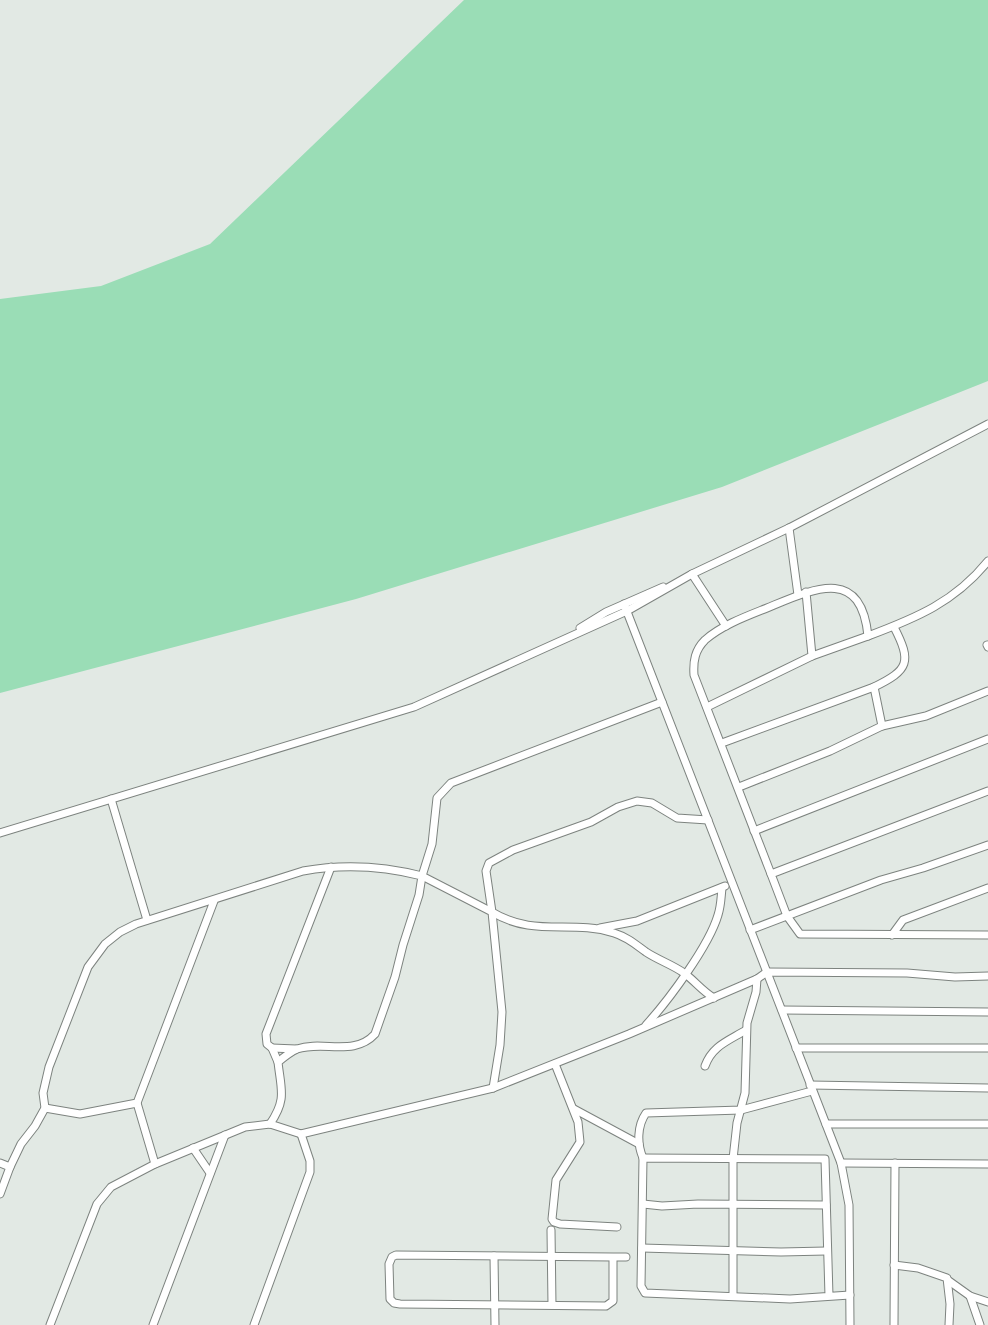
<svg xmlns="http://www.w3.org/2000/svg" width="988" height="1325" font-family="Mulish,sans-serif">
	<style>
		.green { fill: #9addb6 }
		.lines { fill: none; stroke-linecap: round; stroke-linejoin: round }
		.minor-casing { stroke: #7d837f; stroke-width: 9 }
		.minor { stroke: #fff; stroke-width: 7 }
	</style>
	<rect width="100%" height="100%" fill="#e2e9e4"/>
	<polygon class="green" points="464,0 988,0 988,381 722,487 356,599 0,693 0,299 101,286 210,244"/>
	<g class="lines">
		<g class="minor-casing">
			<g id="minor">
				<polyline points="789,528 798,595"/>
				<polyline points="692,574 726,626"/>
				<polyline points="624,604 841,1163 849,1205 850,1325"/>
				<polyline points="580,628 606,612 663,587"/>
				<polyline points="987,645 988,647"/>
				<polyline points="812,656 868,636"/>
				<path d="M874,687C909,670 912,662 894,627"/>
				<polyline points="707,707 812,656 806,592"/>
				<polyline points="882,726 926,716 988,691"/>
				<polyline points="722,743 874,687 882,726 830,751 739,787"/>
				<polyline points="988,791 771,874 787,916 800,934 988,935"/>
				<polyline points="111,799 147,920"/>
				<path d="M708,820L677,818L652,803L637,801L618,807L591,822L513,850L489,863L486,871L492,912C535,938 571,919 614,933C627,937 635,944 646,952C658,960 673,965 684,973C695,981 702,991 714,998"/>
				<polyline points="754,831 988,739"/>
				<polyline points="0,833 414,707 627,611 692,574 789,528 988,424"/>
				<path d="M771,874L694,675C693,661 695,650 705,640C722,625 747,616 767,608C813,589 861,565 868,636C916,618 955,602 988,561"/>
				<polyline points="600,928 637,921 725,886"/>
				<polyline points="750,930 881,880 923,868 988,845"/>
				<polyline points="892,935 903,920 988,888"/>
				<polyline points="782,1010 988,1012"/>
				<path d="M646,1025C668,1001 709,946 718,915C721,906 721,897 722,888"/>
				<polyline points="272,1048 296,1049"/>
				<polyline points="796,1048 988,1048"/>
				<polyline points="278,1062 272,1048 267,1044 266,1034 331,867"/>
				<polyline points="555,1064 578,1122 580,1142 556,1180 552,1219 554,1222 560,1224 617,1227"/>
				<path d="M705,1066C712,1046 728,1041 746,1030"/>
				<polyline points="810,1085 988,1088"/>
				<polyline points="493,1088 500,1045 502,1012 492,912 422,876 432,844 437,798 451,783 662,702"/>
				<polyline points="137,1103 155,1164"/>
				<polyline points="45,1108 80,1114 137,1103 214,901"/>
				<polyline points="574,1109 639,1144"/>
				<polyline points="826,1124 988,1124"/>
				<polyline points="193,1148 210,1173"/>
				<path d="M643,1158C637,1144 637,1126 646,1113L741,1110L812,1091"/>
				<polyline points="0,1163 10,1167 0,1194"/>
				<polyline points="841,1163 988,1164"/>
				<path d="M10,1167L21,1144L35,1126L45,1108L43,1093L49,1067L88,967L105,944L120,932L136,924L303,871C342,864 383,866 422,876L419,895L403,945L395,977L375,1034C354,1057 323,1040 297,1049C290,1052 284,1057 278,1062C281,1090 287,1099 270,1124"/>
				<polyline points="643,1204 662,1206 698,1204 826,1205"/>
				<polyline points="551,1230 552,1305"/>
				<polyline points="642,1248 781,1252 826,1251"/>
				<polyline points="494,1256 495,1325"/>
				<polyline points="613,1257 613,1301 606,1306 400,1304 394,1303 390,1299 389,1264 392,1257 396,1255 613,1257 626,1257"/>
				<polyline points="894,1265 918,1268 947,1278 950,1304 949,1325"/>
				<polyline points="949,1281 970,1296 988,1302"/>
				<polyline points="733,1296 733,1159 737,1123 745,1093 747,1023 756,992 757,979"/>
				<polyline points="829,1296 825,1159 643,1158 641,1286 645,1293 790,1299 850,1295"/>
				<polyline points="970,1296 980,1325"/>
				<polyline points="50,1325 97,1204 111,1187 155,1164 245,1127 270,1124 301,1134 493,1088 629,1034 757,979 767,972 907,973 955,977 988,976"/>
				<polyline points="153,1325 225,1135"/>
				<polyline points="254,1325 310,1172 310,1161 301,1134"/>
				<polyline points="894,1325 895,1163"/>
			</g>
		</g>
		<use href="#minor" class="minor"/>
	</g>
</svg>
